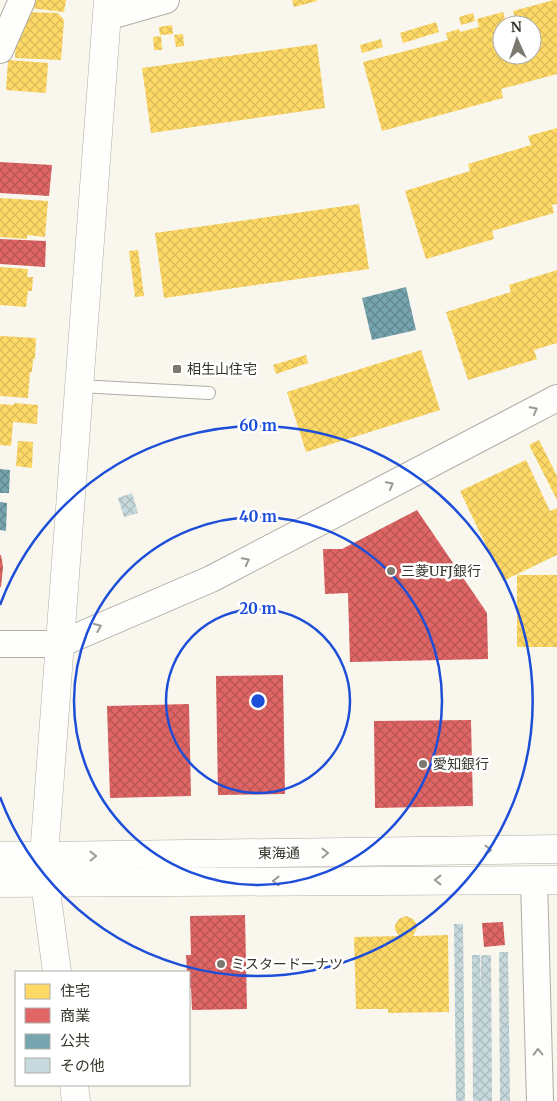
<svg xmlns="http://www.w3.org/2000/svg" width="557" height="1101" font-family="Merriweather,'Noto Sans JP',serif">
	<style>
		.homes { fill: url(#homes-cross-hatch) }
		.shops { fill: url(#shops-cross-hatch) }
		.public { fill: url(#public-cross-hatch) }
		.building { fill: url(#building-cross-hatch) }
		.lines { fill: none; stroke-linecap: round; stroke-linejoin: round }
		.service-casing { stroke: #b0ada5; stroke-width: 14 }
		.minor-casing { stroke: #b0ada5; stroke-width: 28 }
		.tertiary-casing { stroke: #b0ada5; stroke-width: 29 }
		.primary-casing { stroke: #b0ada5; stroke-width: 29 }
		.service { stroke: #fefefc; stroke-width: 12 }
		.minor { stroke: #fefefc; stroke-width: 26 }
		.tertiary { stroke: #fefefc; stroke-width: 28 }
		.primary { stroke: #fefefc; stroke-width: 28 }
		.oneway { stroke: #9a9994 }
		.ring { fill: none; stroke: #1d4ed8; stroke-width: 2.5 }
		.poi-dot { fill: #7a786f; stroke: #fff; stroke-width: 2 }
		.labels { text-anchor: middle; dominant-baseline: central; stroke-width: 5; stroke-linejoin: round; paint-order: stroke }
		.poi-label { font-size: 14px; fill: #36342b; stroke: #fff; text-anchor: start }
		.street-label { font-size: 14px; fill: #36342b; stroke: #fff }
		.centre { fill: #1d4ed8; stroke: #fff; stroke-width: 2.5 }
		.ring-label { font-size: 15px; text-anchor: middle; font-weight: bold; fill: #1d4ed8; stroke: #fff; stroke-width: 5; stroke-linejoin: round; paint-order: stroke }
	</style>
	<defs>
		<pattern id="homes-cross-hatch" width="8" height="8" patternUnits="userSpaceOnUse" patternTransform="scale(1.25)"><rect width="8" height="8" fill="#ffd966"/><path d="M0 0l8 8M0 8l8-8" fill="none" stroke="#dbbb59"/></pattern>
		<pattern id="shops-cross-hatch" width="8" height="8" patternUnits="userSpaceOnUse" patternTransform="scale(1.25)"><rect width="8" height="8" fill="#e06666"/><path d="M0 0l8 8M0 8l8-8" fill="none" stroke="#b65554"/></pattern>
		<pattern id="public-cross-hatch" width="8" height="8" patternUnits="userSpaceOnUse" patternTransform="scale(1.25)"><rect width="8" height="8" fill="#76a5af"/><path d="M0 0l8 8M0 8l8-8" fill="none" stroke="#62878f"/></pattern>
		<pattern id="building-cross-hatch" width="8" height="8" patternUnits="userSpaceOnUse" patternTransform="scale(1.25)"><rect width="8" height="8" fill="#c6d9dc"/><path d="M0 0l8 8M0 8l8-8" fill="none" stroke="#abbbbd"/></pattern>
	</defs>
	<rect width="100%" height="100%" fill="#f9f6ed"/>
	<g class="homes">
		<polygon points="31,0 66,0 64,12 29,8"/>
		<polygon points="292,0 317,0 317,1 294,7"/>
		<polygon points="554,0 557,0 557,74 501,89 503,98 382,131 363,62 448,40 446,33 459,29 460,32 479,27 477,19 503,12 507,25 502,25 502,55 532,55 532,25 517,25 513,11"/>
		<polygon points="25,12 58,13 64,20 61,60 15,58 16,33"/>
		<polygon points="473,13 475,21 461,25 459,17"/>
		<polygon points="436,22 439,32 403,43 400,33"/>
		<polygon points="172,25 173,34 160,35 159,27"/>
		<polygon points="183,34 184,46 176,47 174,35"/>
		<polygon points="161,36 162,50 154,50 153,37"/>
		<polygon points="381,39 383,47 362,53 360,45"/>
		<polygon points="317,44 325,108 151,133 142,68"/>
		<polygon points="8,60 48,63 46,93 6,90"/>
		<polygon points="557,128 557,204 552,205 554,213 492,231 494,239 426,259 405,191 470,171 468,164 531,145 528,136"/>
		<polygon points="0,198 48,201 45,237 27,235 27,239 0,237"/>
		<polygon points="359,204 369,269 164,298 155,233"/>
		<polygon points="138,250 144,296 135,297 129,251"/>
		<polygon points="0,267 28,269 27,277 33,277 32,291 28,291 26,307 0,305"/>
		<polygon points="557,270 557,343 534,350 537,359 468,380 446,312 511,292 509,285"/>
		<polygon points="0,336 36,338 35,359 33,359 32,372 30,372 28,398 0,396"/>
		<polygon points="421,350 440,410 306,452 287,392"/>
		<polygon points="306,355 308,363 276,374 273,365"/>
		<polygon points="14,403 38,405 37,424 13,422 11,446 0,445 0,404 14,405"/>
		<polygon points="539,440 557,476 557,500 529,445"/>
		<polygon points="18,441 33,442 32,468 16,466"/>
		<polygon points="526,460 550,511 557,508 557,555 503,581 460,491"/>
		<rect x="517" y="575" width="40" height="72"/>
		<polygon points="406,916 413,919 416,923 417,928 413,936 448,935 449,1012 388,1013 388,1009 356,1009 354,937 399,936 395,930 395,925 399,919"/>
	</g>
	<g class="shops">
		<polygon points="0,162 52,165 49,196 0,193"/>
		<polygon points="0,239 46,241 45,267 0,264"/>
		<polygon points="417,510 487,613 488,659 350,662 348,593 325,594 323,549 342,549"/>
		<polygon points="0,555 1,555 3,567 1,587 0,587"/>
		<polygon points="283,675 285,794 218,795 216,676"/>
		<polygon points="189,704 191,796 110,798 107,706"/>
		<polygon points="471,720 473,806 375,808 374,721"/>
		<polygon points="245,915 247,1009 192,1010 191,988 189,988 189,972 187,972 186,955 191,955 190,916"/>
		<polygon points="503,922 505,945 484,947 482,923"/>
	</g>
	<g class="public">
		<polygon points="406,287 416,330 372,340 362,298"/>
		<polygon points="0,469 10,470 9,493 0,493"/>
		<polygon points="0,502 7,503 6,531 0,530"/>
	</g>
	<g class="building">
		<polygon points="132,493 138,513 124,517 118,498"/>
		<polygon points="454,924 463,924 465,1101 456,1101"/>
		<polygon points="499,952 508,952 510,1101 500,1101"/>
		<polygon points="472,955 480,955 481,991 481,955 491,955 492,1101 473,1101"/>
	</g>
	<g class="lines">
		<g class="service-casing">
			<polyline id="service" points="79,386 209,393"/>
		</g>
		<g class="minor-casing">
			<g id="minor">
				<polyline points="107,17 166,0"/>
				<polyline points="0,50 22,0"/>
				<polyline points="0,644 60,644 211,579 557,398"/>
				<polyline points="534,880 540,1101"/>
			</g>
		</g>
		<g class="tertiary-casing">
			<g id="tertiary">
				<polyline points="57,972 45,883 44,856 108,0"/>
				<polyline points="74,1085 76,1101"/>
			</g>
		</g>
		<g class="primary-casing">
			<g id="primary">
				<polyline points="0,856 44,856 557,849"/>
				<polyline points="0,883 557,880"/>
			</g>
		</g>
		<use href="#service" class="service"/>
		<use href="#minor" class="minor"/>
		<use href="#tertiary" class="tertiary"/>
		<use href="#primary" class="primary"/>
	</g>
	<defs><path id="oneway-chevron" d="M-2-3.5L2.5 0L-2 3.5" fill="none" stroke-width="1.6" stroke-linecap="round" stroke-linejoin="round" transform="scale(1.25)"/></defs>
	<g class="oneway">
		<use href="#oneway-chevron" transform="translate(534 410) rotate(-28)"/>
		<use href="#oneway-chevron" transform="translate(390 485) rotate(-28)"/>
		<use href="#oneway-chevron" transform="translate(246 561) rotate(-28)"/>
		<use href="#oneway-chevron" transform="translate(98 627) rotate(-23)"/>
		<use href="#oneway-chevron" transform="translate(488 850) rotate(-1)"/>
		<use href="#oneway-chevron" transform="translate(325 853) rotate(-1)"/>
		<use href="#oneway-chevron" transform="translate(93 856) rotate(-1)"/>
		<use href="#oneway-chevron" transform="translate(438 880) rotate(180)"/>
		<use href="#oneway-chevron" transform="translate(276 881) rotate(180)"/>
		<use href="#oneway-chevron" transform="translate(538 1052) rotate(-91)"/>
	</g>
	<g class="ring">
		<circle cx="258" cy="701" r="92"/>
		<circle cx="258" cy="701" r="184"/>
		<path d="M0 605A275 275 0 1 1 0 797"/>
	</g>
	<g class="poi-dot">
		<rect x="172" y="364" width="10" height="10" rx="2.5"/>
		<circle cx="391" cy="571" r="5"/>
		<circle cx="423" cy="764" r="5"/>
		<circle cx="221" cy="964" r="5"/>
	</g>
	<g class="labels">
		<g class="poi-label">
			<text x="187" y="369">相生山住宅</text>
			<text x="401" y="571">三菱UFJ銀行</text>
			<text x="433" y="764">愛知銀行</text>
			<text x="231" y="964">ミスタードーナツ</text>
		</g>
		<g class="street-label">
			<text transform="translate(279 853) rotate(-1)">東海通</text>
		</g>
	</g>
	<circle cx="258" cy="701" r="8" class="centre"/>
	<g class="ring-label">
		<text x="258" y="431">60 m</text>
		<text x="258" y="522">40 m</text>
		<text x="258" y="614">20 m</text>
	</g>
	<rect x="15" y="971" width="175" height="115" fill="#ffffff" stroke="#afaeaa"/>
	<rect x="25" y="984" width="25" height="15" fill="#ffd966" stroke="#afaeaa"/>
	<text x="60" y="996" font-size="15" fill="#36342b">住宅</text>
	<rect x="25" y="1008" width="25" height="15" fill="#e06666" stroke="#afaeaa"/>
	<text x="60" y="1021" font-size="15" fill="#36342b">商業</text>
	<rect x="25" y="1034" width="25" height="15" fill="#76a5af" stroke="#afaeaa"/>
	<text x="60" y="1046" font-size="15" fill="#36342b">公共</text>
	<rect x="25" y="1058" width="25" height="15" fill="#c6d9dc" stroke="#afaeaa"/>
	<text x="60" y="1071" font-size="15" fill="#36342b">その他</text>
	<g transform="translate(517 40) rotate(357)"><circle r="24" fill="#ffffff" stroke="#afaeaa"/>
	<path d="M0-4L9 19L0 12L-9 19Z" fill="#7a786f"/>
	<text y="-8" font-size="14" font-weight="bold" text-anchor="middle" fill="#36342b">N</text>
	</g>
</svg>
